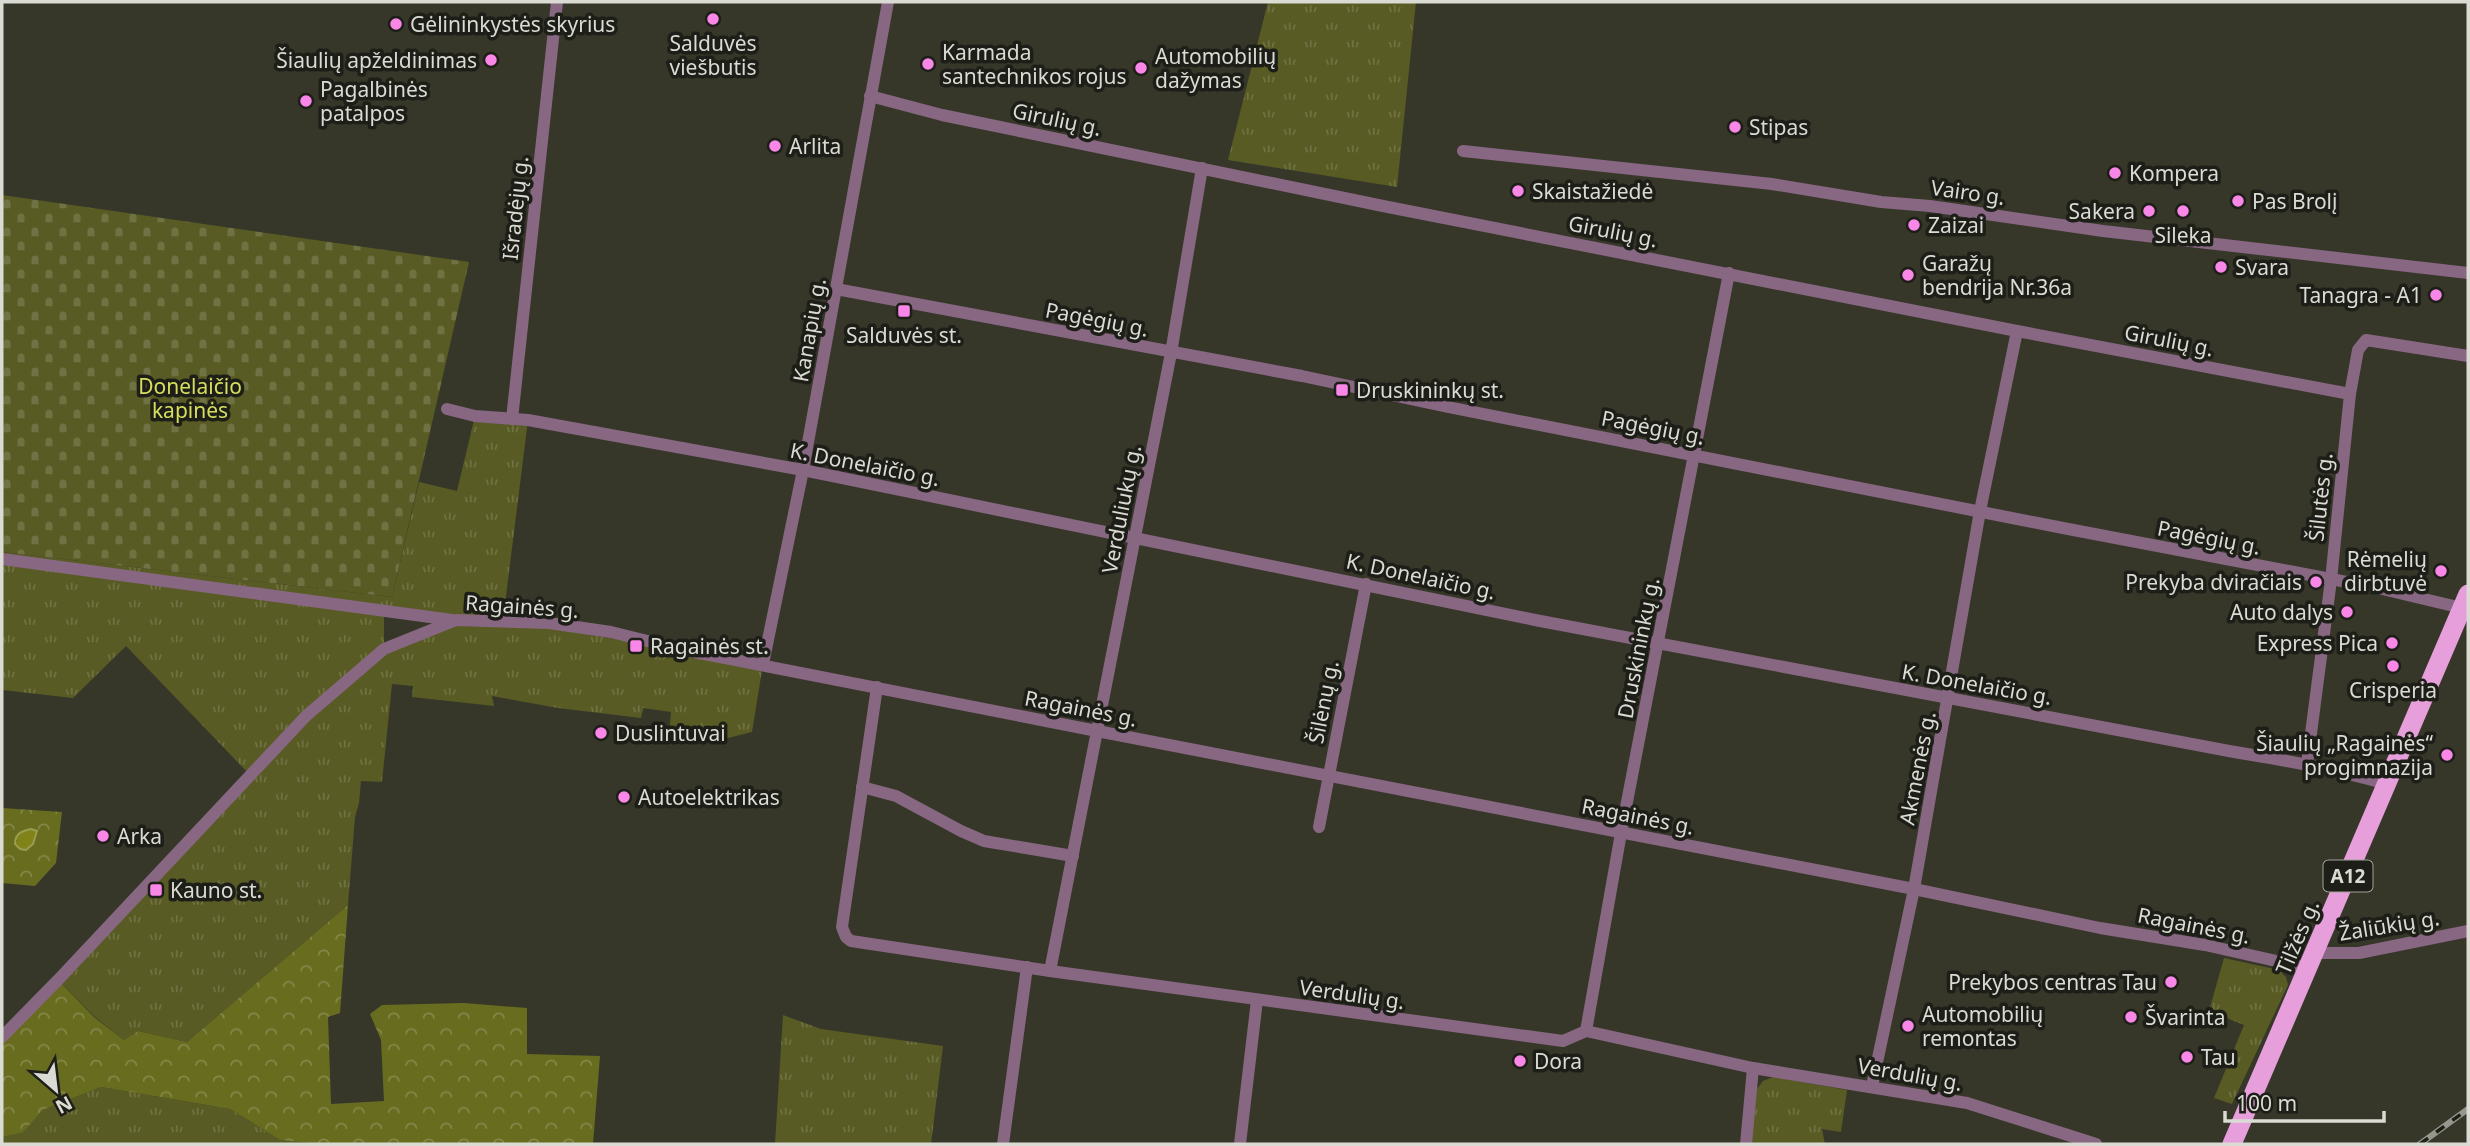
<svg xmlns="http://www.w3.org/2000/svg" width="2470" height="1146" font-family="'Noto Sans',sans-serif">
	<style>
		.grass { fill: url(#grass-tufts); fill-rule: evenodd }
		.forest { fill: url(#forest-crowns) }
		.cemetery { fill: url(#cemetery-stones) }
		.water { fill: url(#water-ripples); stroke: #9a9d50; stroke-width: 2 }
		.lines { fill: none; stroke-linecap: round; stroke-linejoin: round }
		.minor { stroke: #876781; stroke-width: 12 }
		.trunk { stroke: #e69fda; stroke-width: 19 }
		.rail-casing { stroke: #96978c; stroke-width: 6 }
		.rail { stroke: #1d1e18; stroke-width: 3.5; stroke-dasharray: 10; stroke-linecap: butt }
		.poi-dot { fill: #f987e8; stroke: #1d1e18; stroke-width: 2.5 }
		.labels { text-anchor: middle; dominant-baseline: central; stroke-width: 7; stroke-linejoin: round; paint-order: stroke }
		.shield { fill: #1d1e18; stroke: #a1a29a; stroke-width: 2 }
		.shield-label { font-size: 19px; font-weight: bold; fill: #dadbd2 }
		.poi-label { font-size: 21px; fill: #dadbd2; stroke: #1d1e18; text-anchor: start }
		.street-label { font-size: 21px; fill: #dadbd2; stroke: #1d1e18 }
		.park-label { font-size: 21px; fill: #d7de5d; stroke: #1d1e18 }
	</style>
	<defs>
		<pattern id="grass-tufts" width="24" height="20" patternUnits="userSpaceOnUse" patternTransform="scale(1.75)"><rect width="24" height="20" fill="#585b23"/><path d="M3 7l-1-3M5 7V3M7 7l1-3M15 17l-1-3M17 17v-4M19 17l1-3" fill="none" stroke="#6f7242"/></pattern>
		<pattern id="forest-crowns" width="20" height="18" patternUnits="userSpaceOnUse" patternTransform="scale(1.75)"><rect width="20" height="18" fill="#686c1f"/><path d="M2 6a3 3 0 1 1 6 0M12 15a3 3 0 1 1 6 0" fill="none" stroke="#848749"/></pattern>
		<pattern id="cemetery-stones" width="16" height="16" patternUnits="userSpaceOnUse" patternTransform="scale(1.75)"><rect width="16" height="16" fill="#585b23"/><path d="M2 7V4a2 2 0 0 1 4 0v3zM10 15v-3a2 2 0 0 1 4 0v3z" fill="#6f7242"/></pattern>
		<pattern id="water-ripples" width="26" height="14" patternUnits="userSpaceOnUse" patternTransform="scale(1.75)"><rect width="26" height="14" fill="#7f8318"/><path d="M2 4q2-2 4 0t4 0M15 11q2-2 4 0t4 0" fill="none" stroke="#696c26"/></pattern>
	</defs>
	<rect width="100%" height="100%" fill="#363729"/>
	<g class="grass">
		<polygon points="1268,2 1416,2 1397,187 1228,160"/>
		<path d="M475,416L528,420L503,620L763,664L752,732L720,740L669,734L671,712L643,708L641,718L558,708L492,696L494,706L412,697L413,686L392,684L382,782L361,781L359,803L355,817L348,905L187,1042L138,1031L124,1040L96,1018L58,980L251,776L126,646L73,698L2,690V552L392,597L419,482L457,491ZM384,612L454,621L384,649Z"/>
		<polygon points="2224,958 2279,970 2286,977 2288,985 2232,1104 2214,1098 2244,1025 2209,1011"/>
		<polygon points="783,1015 821,1029 943,1046 931,1144 775,1144"/>
		<polygon points="1773,1077 1847,1090 1841,1132 1822,1129 1825,1144 1751,1144 1757,1089 1763,1081"/>
		<polygon points="101,1087 230,1109 280,1140 320,1144 2,1144 2,1137 23,1131 43,1110"/>
	</g>
	<g class="forest">
		<polygon points="2,808 62,812 56,863 35,886 2,883"/>
		<polygon points="348,905 340,1013 328,1017 331,1104 384,1101 381,1040 370,1014 382,1005 464,1003 527,1008 527,1054 600,1056 593,1144 320,1144 280,1140 230,1109 101,1087 43,1110 23,1132 2,1137 2,1037 58,980 95,1018 124,1040 138,1031 187,1042"/>
	</g>
	<polygon class="cemetery" points="2,195 469,262 392,597 2,552"/>
	<path class="water" d="M31,829L37,831L33,844L26,850L20,849L15,844C15,833 22,831 31,829Z"/>
	<g class="lines">
		<g class="minor">
			<polyline points="870,96 942,115 1383,206 2017,331 2350,394"/>
			<polyline points="1463,151 1772,184 1881,202 1930,206 2103,231 2468,273"/>
			<polyline points="836,289 1302,376 1448,407 2063,528 2378,588 2462,608"/>
			<path d="M447,409L475,416L528,420L803,470L1535,620L2229,751C2283,760 2335,769 2387,784"/>
			<polyline points="512,419 557,2"/>
			<polyline points="2,559 452,620"/>
			<polyline points="763,664 803,470 888,2"/>
			<polyline points="877,687 842,927 846,937 851,941 1050,971 1563,1041 1586,1031 1753,1068 1967,1103 2096,1144"/>
			<polyline points="2307,764 2331,580 2350,394 2358,350 2366,340 2468,356"/>
			<polyline points="862,787 896,796 961,831 984,841 1073,856"/>
			<polyline points="1319,827 1366,584"/>
			<polyline points="2315,953 2359,953 2468,931"/>
			<polyline points="1050,971 1171,353 1202,168"/>
			<polyline points="1586,1031 1621,833 1729,273"/>
			<polyline points="2,1037 58,980 306,716 384,649 456,620 549,623 611,632 684,650 1097,731 1914,889 2100,928 2205,945 2308,968"/>
			<polyline points="1872,1086 1914,889 1980,511 2017,331"/>
			<polyline points="1003,1144 1027,967"/>
			<polyline points="1240,1144 1257,1000"/>
			<polyline points="1746,1144 1753,1068"/>
		</g>
		<polyline class="trunk" points="2232,1144 2468,594"/>
		<g class="rail-casing">
			<polyline id="rail" points="2420,1144 2468,1109"/>
		</g>
		<use href="#rail" class="rail"/>
	</g>
	<g class="poi-dot">
		<circle cx="713" cy="19" r="7"/>
		<circle cx="396" cy="24" r="7"/>
		<circle cx="491" cy="60" r="7"/>
		<circle cx="928" cy="64" r="7"/>
		<circle cx="1141" cy="68" r="7"/>
		<circle cx="306" cy="101" r="7"/>
		<circle cx="1735" cy="127" r="7"/>
		<circle cx="775" cy="146" r="7"/>
		<circle cx="2115" cy="173" r="7"/>
		<circle cx="1518" cy="191" r="7"/>
		<circle cx="2238" cy="201" r="7"/>
		<circle cx="2149" cy="211" r="7"/>
		<circle cx="2183" cy="211" r="7"/>
		<circle cx="1914" cy="225" r="7"/>
		<circle cx="2221" cy="267" r="7"/>
		<circle cx="1908" cy="275" r="7"/>
		<circle cx="2436" cy="295" r="7"/>
		<rect x="897" y="304" width="14" height="14" rx="3.5"/>
		<rect x="1335" y="383" width="14" height="14" rx="3.5"/>
		<circle cx="2441" cy="571" r="7"/>
		<circle cx="2316" cy="582" r="7"/>
		<circle cx="2347" cy="612" r="7"/>
		<circle cx="2392" cy="643" r="7"/>
		<rect x="629" y="639" width="14" height="14" rx="3.5"/>
		<circle cx="2393" cy="666" r="7"/>
		<circle cx="601" cy="733" r="7"/>
		<circle cx="2447" cy="755" r="7"/>
		<circle cx="624" cy="797" r="7"/>
		<circle cx="103" cy="836" r="7"/>
		<rect x="149" y="883" width="14" height="14" rx="3.5"/>
		<circle cx="2171" cy="982" r="7"/>
		<circle cx="2131" cy="1017" r="7"/>
		<circle cx="1908" cy="1026" r="7"/>
		<circle cx="2187" cy="1057" r="7"/>
		<circle cx="1520" cy="1061" r="7"/>
	</g>
	<g class="labels">
		<rect class="shield" x="2323.5" y="860.5" width="49" height="31" rx="5"/>
		<g class="shield-label">
			<text x="2348" y="876">A12</text>
		</g>
		<g class="poi-label">
			<text x="410" y="24">Gėlininkystės skyrius</text>
			<text x="713" y="43" text-anchor="middle">Salduvės<tspan x="713" dy="24">viešbutis</tspan></text>
			<text x="942" y="52">Karmada<tspan x="942" dy="24">santechnikos rojus</tspan></text>
			<text x="1155" y="56">Automobilių<tspan x="1155" dy="24">dažymas</tspan></text>
			<text x="477" y="60" text-anchor="end">Šiaulių apželdinimas</text>
			<text x="320" y="89">Pagalbinės<tspan x="320" dy="24">patalpos</tspan></text>
			<text x="1749" y="127">Stipas</text>
			<text x="789" y="146">Arlita</text>
			<text x="2129" y="173">Kompera</text>
			<text x="1532" y="191">Skaistažiedė</text>
			<text x="2252" y="201">Pas Brolį</text>
			<text x="2135" y="211" text-anchor="end">Sakera</text>
			<text x="1928" y="225">Zaizai</text>
			<text x="2183" y="235" text-anchor="middle">Sileka</text>
			<text x="1922" y="263">Garažų<tspan x="1922" dy="24">bendrija Nr.36a</tspan></text>
			<text x="2235" y="267">Svara</text>
			<text x="2422" y="295" text-anchor="end">Tanagra - A1</text>
			<text x="904" y="335" text-anchor="middle">Salduvės st.</text>
			<text x="1356" y="390">Druskininkų st.</text>
			<text x="2427" y="559" text-anchor="end">Rėmelių<tspan x="2427" dy="24">dirbtuvė</tspan></text>
			<text x="2302" y="582" text-anchor="end">Prekyba dviračiais</text>
			<text x="2333" y="612" text-anchor="end">Auto dalys</text>
			<text x="2378" y="643" text-anchor="end">Express Pica</text>
			<text x="650" y="646">Ragainės st.</text>
			<text x="2393" y="690" text-anchor="middle">Crisperia</text>
			<text x="615" y="733">Duslintuvai</text>
			<text x="2433" y="743" text-anchor="end">Šiaulių „Ragainės“<tspan x="2433" dy="24">progimnazija</tspan></text>
			<text x="638" y="797">Autoelektrikas</text>
			<text x="117" y="836">Arka</text>
			<text x="170" y="890">Kauno st.</text>
			<text x="2157" y="982" text-anchor="end">Prekybos centras Tau</text>
			<text x="1922" y="1014">Automobilių<tspan x="1922" dy="24">remontas</tspan></text>
			<text x="2145" y="1017">Švarinta</text>
			<text x="2201" y="1057">Tau</text>
			<text x="1534" y="1061">Dora</text>
		</g>
		<g class="street-label">
			<text transform="translate(1057 119) rotate(12)">Girulių g.</text>
			<text transform="translate(1968 192) rotate(8)">Vairo g.</text>
			<text transform="translate(515 208) rotate(-84)">Išradėjų g.</text>
			<text transform="translate(1613 231) rotate(11)">Girulių g.</text>
			<text transform="translate(1097 319) rotate(11)">Pagėgių g.</text>
			<text transform="translate(809 330) rotate(-80)">Kanapių g.</text>
			<text transform="translate(2169 340) rotate(11)">Girulių g.</text>
			<text transform="translate(1653 427) rotate(11)">Pagėgių g.</text>
			<text transform="translate(865 464) rotate(11)">K. Donelaičio g.</text>
			<text transform="translate(2320 497) rotate(-84)">Šilutės g.</text>
			<text transform="translate(1121 509) rotate(-79)">Verduliukų g.</text>
			<text transform="translate(2209 537) rotate(11)">Pagėgių g.</text>
			<text transform="translate(1421 576) rotate(12)">K. Donelaičio g.</text>
			<text transform="translate(522 606) rotate(4)">Ragainės g.</text>
			<text transform="translate(1638 648) rotate(-79)">Druskininkų g.</text>
			<text transform="translate(1977 684) rotate(10)">K. Donelaičio g.</text>
			<text transform="translate(1323 702) rotate(-79)">Šilėnų g.</text>
			<text transform="translate(1081 708) rotate(11)">Ragainės g.</text>
			<text transform="translate(1917 768) rotate(-79)">Akmenės g.</text>
			<text transform="translate(1638 816) rotate(11)">Ragainės g.</text>
			<text transform="translate(2194 925) rotate(11)">Ragainės g.</text>
			<text transform="translate(2389 925) rotate(-9)">Žaliūkių g.</text>
			<text transform="translate(2297 937) rotate(-67)">Tilžės g.</text>
			<text transform="translate(1352 994) rotate(8)">Verdulių g.</text>
			<text transform="translate(1910 1074) rotate(10)">Verdulių g.</text>
		</g>
		<g class="park-label">
			<text x="190" y="386">Donelaičio<tspan x="190" dy="24">kapinės</tspan></text>
		</g>
	</g>
	<rect width="2470" height="1146" fill="none" stroke="#dadbd2" stroke-width="7"/>
	<g transform="translate(56 1090) rotate(152)" stroke="#1d1e18" stroke-width="5" paint-order="stroke">
	<path d="M0-5L12 26L0 18L-12 26Z" fill="#dadbd2"/>
	<text y="-10" font-size="19" font-weight="bold" text-anchor="middle" fill="#dadbd2">N</text>
	</g>
	<path d="M2225 1111v10h159v-10" fill="none" stroke="#dadbd2" stroke-width="3.5"/>
	<text x="2236" y="1111" font-size="21" fill="#dadbd2" stroke="#1d1e18" stroke-width="5" paint-order="stroke">100 m</text>
</svg>
